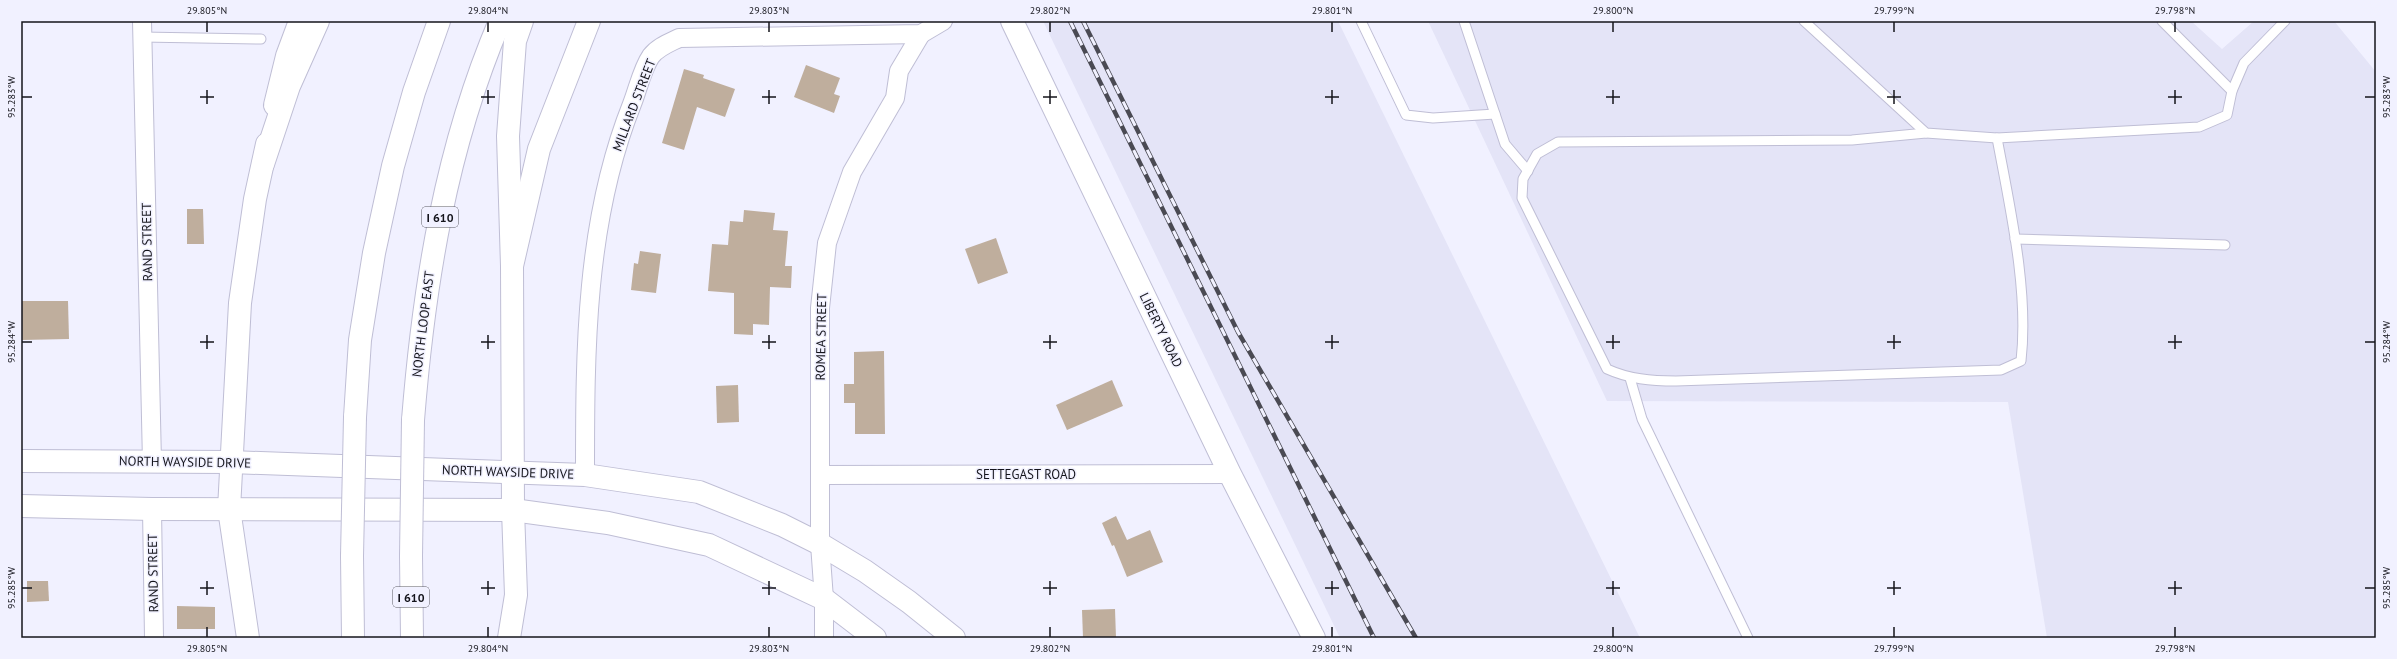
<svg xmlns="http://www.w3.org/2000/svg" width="2397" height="659" font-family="'PT Sans',sans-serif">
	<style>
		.built { fill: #e4e4f7 }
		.building { fill: #bfae9d }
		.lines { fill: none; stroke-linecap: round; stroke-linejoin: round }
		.lane-casing { stroke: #bfbed5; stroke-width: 11 }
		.street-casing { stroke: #bfbed5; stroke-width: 20 }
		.secondary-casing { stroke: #bfbed5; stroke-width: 24 }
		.highway-casing { stroke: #bfbed5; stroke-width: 24 }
		.lane { stroke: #fff; stroke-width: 9 }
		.street { stroke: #fff; stroke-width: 18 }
		.secondary { stroke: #fff; stroke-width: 22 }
		.highway { stroke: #fff; stroke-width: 22 }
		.rail-casing { stroke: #4a4a53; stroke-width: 4.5 }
		.rail { stroke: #f1f1ff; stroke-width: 3; stroke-dasharray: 9; stroke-linecap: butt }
		.highway-bridge-casing { stroke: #bfbed5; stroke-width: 24; stroke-linecap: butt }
		.highway-bridge { stroke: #fff; stroke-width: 22 }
		.ticks { fill: none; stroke: #14141b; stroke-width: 1.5 }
		.labels { text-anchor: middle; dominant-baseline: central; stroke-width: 3; stroke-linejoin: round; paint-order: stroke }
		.shield { fill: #f1f1ff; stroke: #56565f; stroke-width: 1 }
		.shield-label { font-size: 12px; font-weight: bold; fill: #14141b }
		.street-label { font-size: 13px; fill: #14141b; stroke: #f1f1ff }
		.neatline { fill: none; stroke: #14141b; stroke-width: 1.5 }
		.ticks-label { font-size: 10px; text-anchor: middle; fill: #14141b }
	</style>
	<rect width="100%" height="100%" fill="#f1f1ff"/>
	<g class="built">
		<polygon points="1043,21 1338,21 1640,638 1340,638"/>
		<polygon points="1428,21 2191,21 2222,49 2254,21 2334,21 2376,72 2376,638 2047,638 2008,402 1607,401"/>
	</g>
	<g class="building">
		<polygon points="806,65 840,78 834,94 840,96 834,113 794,97"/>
		<polygon points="684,69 704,75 703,78 735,89 725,117 697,107 684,150 662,143"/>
		<polygon points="187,209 203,209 204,244 187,244"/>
		<polygon points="744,210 775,213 773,230 788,231 785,266 792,266 791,288 770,287 769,325 753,324 753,335 734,334 734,293 708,291 712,244 728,245 730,221 743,222"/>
		<polygon points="996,238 1008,273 978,284 965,249"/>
		<polygon points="640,251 661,254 656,293 631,290 634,263 638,264"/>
		<polygon points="21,301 68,301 69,339 22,340"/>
		<polygon points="884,351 885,434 855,434 855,403 844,403 844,384 854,384 854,352"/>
		<polygon points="1112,380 1123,406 1067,430 1056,405"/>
		<polygon points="738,385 739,422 717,423 716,386"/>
		<polygon points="1116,516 1127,540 1150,530 1163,562 1127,577 1114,545 1112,546 1102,523"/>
		<polygon points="27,581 48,581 49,601 27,602"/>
		<polygon points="177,606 215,607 215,629 177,629"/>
		<polygon points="1115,609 1116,638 1083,638 1082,610"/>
	</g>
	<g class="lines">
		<g class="lane-casing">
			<g id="lane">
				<polyline points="1361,21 1406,115 1433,118 1495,114"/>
				<polyline points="1464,21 1505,144 1528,171"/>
				<polyline points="1804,21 1926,133 1997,138"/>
				<polyline points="2162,21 2232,91"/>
				<polyline points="142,37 261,39"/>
				<path d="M1926,133L1852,140L1558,142L1537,154L1523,179L1522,198L1607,369C1629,379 1651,381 1676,381L2001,370L2021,361C2029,291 2010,208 1997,138L2199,127L2227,115L2232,91L2244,63L2285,21"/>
				<polyline points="2015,239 2225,245"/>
				<polyline points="1630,378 1642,419 1748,638"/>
			</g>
		</g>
		<g class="street-casing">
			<g id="street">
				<polyline points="142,21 152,462"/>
				<path d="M585,475C585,350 585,222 632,104C638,89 642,69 651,56C658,47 669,43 679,38L921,34L943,21"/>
				<polyline points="821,475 1230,474"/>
				<polyline points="152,509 154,638"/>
				<polyline points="824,638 824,599 820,544 820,308 827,243 852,172 895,98 899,71 921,34"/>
			</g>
		</g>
		<g class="secondary-casing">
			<g id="secondary">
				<polyline points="1012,21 1230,474 1314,638"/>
				<polyline points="275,105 287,56 300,21"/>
				<polyline points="21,461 231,462 585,475 699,492 782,525 820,544 865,571 909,602 954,638"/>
				<polyline points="21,506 152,509 513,510 608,523 709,545 824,599 875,638"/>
				<polyline points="229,509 240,303 255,199 267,144"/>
				<polyline points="509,638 516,595 513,510 512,266 539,149 589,21"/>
			</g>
		</g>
		<g class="highway-casing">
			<g id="highway">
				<polyline points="263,164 289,86 318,21"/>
				<polyline points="512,266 508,136 515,41 522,21"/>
				<polyline points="355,417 360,340 374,253 393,166 414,92 439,21"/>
				<path d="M413,420C424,283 446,147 500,21"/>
				<polyline points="229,509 248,638"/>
				<polyline points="352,556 353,638"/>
				<polyline points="411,556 412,638"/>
			</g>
		</g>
		<use href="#lane" class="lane"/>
		<use href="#street" class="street"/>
		<use href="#secondary" class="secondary"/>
		<use href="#highway" class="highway"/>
		<g class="rail-casing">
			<g id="rail">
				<polyline points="1070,21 1374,638"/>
				<polyline points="1083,21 1238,332 1416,638"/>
			</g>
		</g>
		<use href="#rail" class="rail"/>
		<g class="highway-bridge-casing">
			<g id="highway-bridge">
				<polyline points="352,556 355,417"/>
				<polyline points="411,556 413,420"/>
			</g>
		</g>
		<use href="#highway-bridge" class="highway-bridge"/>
	</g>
	<path class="ticks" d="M207,22V32M488,22V32M769,22V32M1050,22V32M1332,22V32M1613,22V32M1894,22V32M2175,22V32M207,90V104M488,90V104M769,90V104M1050,90V104M1332,90V104M1613,90V104M1894,90V104M2175,90V104M22,97H32M200,97H214M481,97H495M762,97H776M1043,97H1057M1325,97H1339M1606,97H1620M1887,97H1901M2168,97H2182M2365,97H2375M207,335V349M488,335V349M769,335V349M1050,335V349M1332,335V349M1613,335V349M1894,335V349M2175,335V349M22,342H32M200,342H214M481,342H495M762,342H776M1043,342H1057M1325,342H1339M1606,342H1620M1887,342H1901M2168,342H2182M2365,342H2375M207,581V595M488,581V595M769,581V595M1050,581V595M1332,581V595M1613,581V595M1894,581V595M2175,581V595M22,588H32M200,588H214M481,588H495M762,588H776M1043,588H1057M1325,588H1339M1606,588H1620M1887,588H1901M2168,588H2182M2365,588H2375M207,627V637M488,627V637M769,627V637M1050,627V637M1332,627V637M1613,627V637M1894,627V637M2175,627V637"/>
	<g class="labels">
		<g class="shield">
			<rect x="422" y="207" width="36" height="20" rx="3"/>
			<rect x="393" y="587" width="36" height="20" rx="3"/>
		</g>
		<g class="shield-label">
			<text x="440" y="217">I 610</text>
			<text x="411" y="597">I 610</text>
		</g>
		<g class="street-label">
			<text transform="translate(634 105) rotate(-69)">MILLARD STREET</text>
			<text transform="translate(147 242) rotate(-91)">RAND STREET</text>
			<text transform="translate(423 324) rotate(-83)">NORTH LOOP EAST</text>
			<text transform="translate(1161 330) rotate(64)">LIBERTY ROAD</text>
			<text transform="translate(821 337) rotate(-89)">ROMEA STREET</text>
			<text transform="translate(185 462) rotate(1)">NORTH WAYSIDE DRIVE</text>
			<text transform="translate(508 472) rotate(2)">NORTH WAYSIDE DRIVE</text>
			<text x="1026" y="474">SETTEGAST ROAD</text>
			<text transform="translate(153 573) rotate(-91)">RAND STREET</text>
		</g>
	</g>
	<rect width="2397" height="659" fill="none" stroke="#f1f1ff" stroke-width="44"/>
	<rect x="22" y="22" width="2353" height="615" class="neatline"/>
	<g class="ticks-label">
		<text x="207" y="14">29.805°N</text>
		<text x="488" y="14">29.804°N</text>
		<text x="769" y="14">29.803°N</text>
		<text x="1050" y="14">29.802°N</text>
		<text x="1332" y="14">29.801°N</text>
		<text x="1613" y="14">29.800°N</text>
		<text x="1894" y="14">29.799°N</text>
		<text x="2175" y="14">29.798°N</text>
		<text transform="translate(2386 97) rotate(-90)" y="4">95.283°W</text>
		<text transform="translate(11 97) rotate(-90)" y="4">95.283°W</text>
		<text transform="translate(2386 342) rotate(-90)" y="4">95.284°W</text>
		<text transform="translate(11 342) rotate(-90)" y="4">95.284°W</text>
		<text transform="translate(2386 588) rotate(-90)" y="4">95.285°W</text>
		<text transform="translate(11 588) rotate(-90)" y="4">95.285°W</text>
		<text x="207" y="652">29.805°N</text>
		<text x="488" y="652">29.804°N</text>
		<text x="769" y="652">29.803°N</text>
		<text x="1050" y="652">29.802°N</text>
		<text x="1332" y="652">29.801°N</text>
		<text x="1613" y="652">29.800°N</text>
		<text x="1894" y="652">29.799°N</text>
		<text x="2175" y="652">29.798°N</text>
	</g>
</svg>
